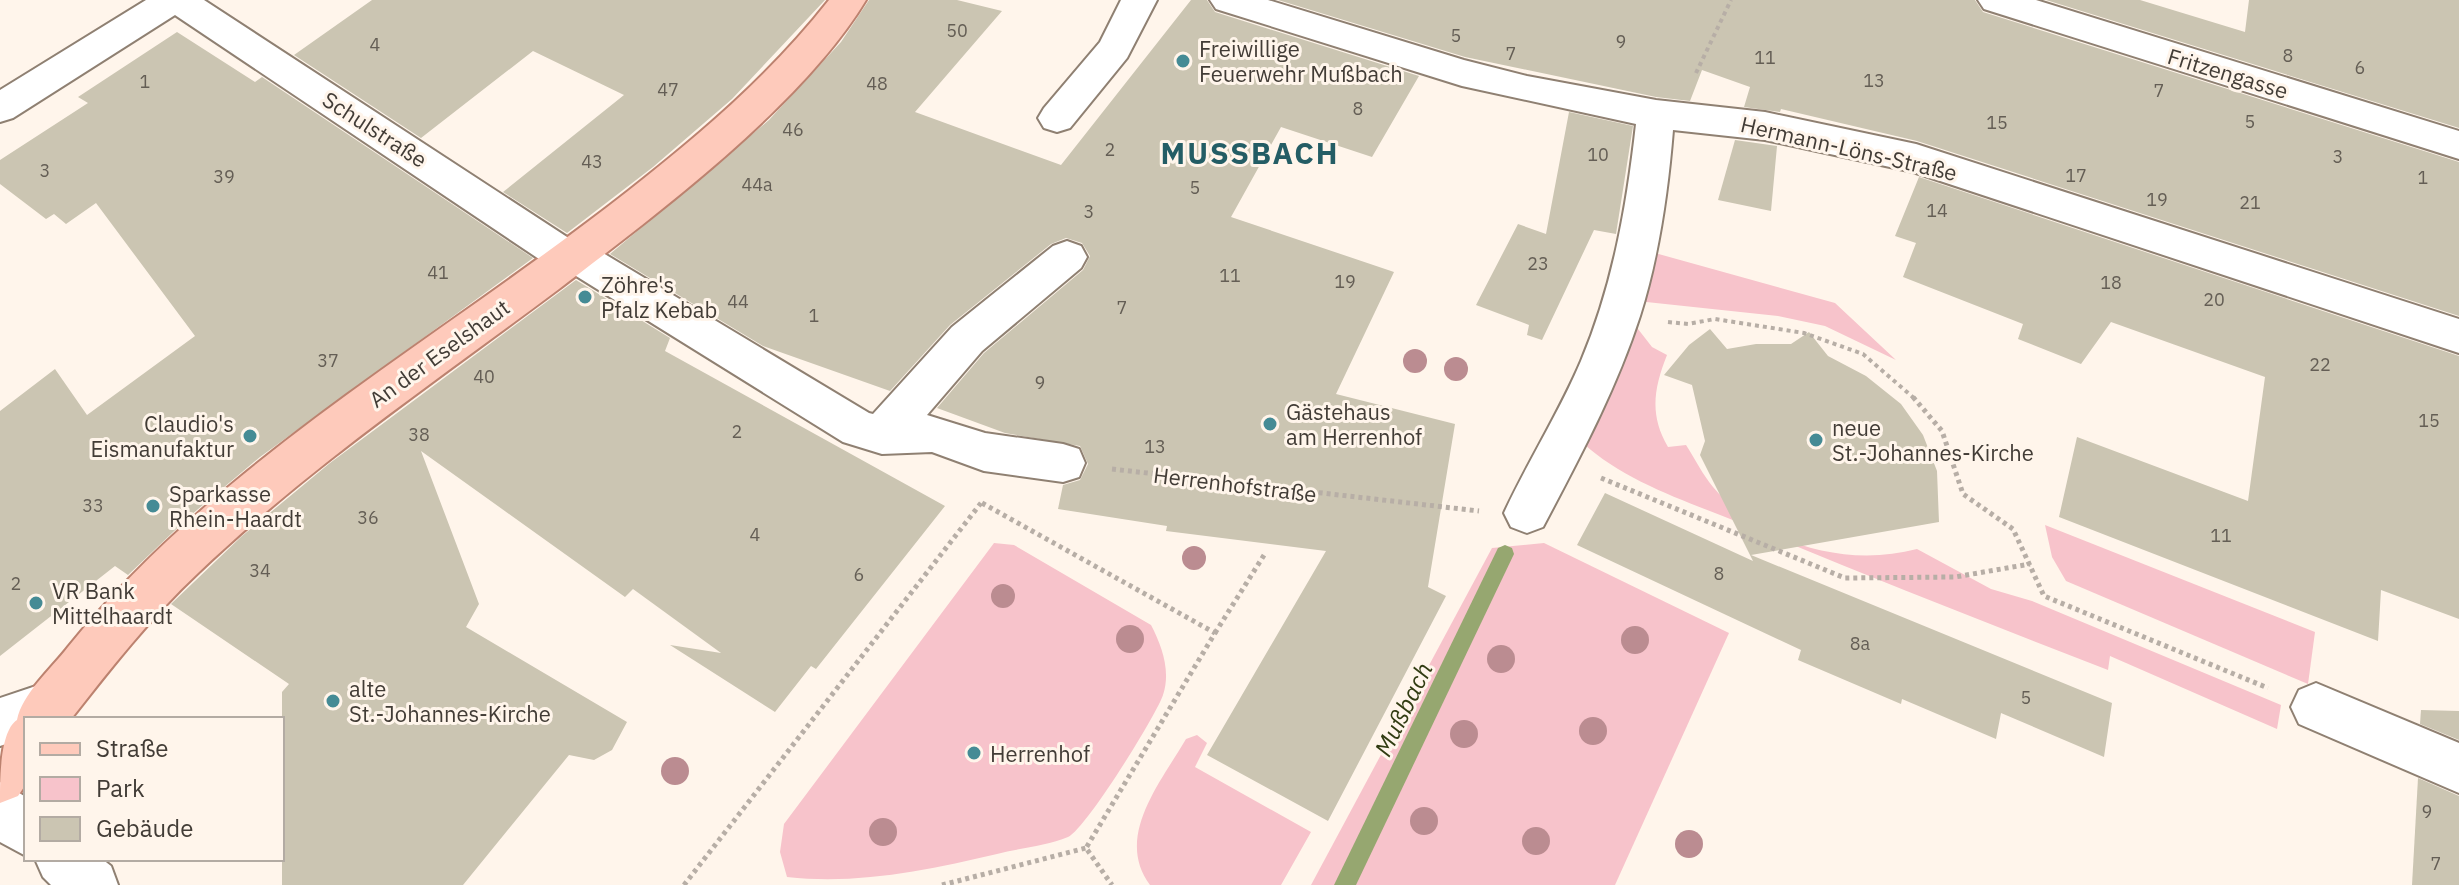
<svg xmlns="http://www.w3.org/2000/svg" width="2459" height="885" font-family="'IBM Plex Sans',sans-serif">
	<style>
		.green { fill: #f7c3cb }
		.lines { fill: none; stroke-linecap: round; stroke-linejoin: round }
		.stream { fill: #96a770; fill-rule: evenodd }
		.building { fill: #cbc5b2 }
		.minor-casing { stroke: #8f8072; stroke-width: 4 }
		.major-casing { stroke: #bc826f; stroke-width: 4 }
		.path-far1 { stroke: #b7aea6; stroke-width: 4; stroke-dasharray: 4 4; stroke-linecap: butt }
		.path { stroke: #b7aea6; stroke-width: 5; stroke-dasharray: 4 4; stroke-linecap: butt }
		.minor { fill: #fff; fill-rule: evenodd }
		.major { fill: #fecabb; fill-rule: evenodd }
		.tree { fill: #bb8c91 }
		.poi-dot { fill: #458b95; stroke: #fff5eb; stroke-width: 3 }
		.labels { text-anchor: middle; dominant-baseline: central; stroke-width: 6; stroke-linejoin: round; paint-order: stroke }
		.number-label { font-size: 18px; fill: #645e55 }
		.poi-label { font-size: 22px; fill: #423c36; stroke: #fff5eb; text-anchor: start }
		.street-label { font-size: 22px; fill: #423c36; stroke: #fff5eb }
		.water-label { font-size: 24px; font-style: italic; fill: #313c12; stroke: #fff5eb }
		.district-label { font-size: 30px; font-weight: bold; letter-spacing: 2px; fill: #245d65; stroke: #fff5eb }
	</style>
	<rect width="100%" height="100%" fill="#fff5eb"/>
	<g class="green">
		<polygon points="1655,253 1835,303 1896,360 1825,326 1778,316 1637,301"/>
		<path d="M1631,320L1652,347L1667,355C1654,388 1649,415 1668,447L1686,445C1695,459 1703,475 1713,487C1762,544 1845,568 1917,549L1991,589L2032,601L2281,705L2277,729L2110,656L2108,670C1987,623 1866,576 1745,525C1692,503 1626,483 1583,443Z"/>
		<polygon points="2045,525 2315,632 2308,684 2066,581 2052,557"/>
		<path d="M994,543L1014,545L1151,625C1162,646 1171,671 1163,695C1156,716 1085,830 1068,837C1047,846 1020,848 997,854C928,870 858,885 787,877L780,852L784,824Z"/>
		<polygon points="1544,543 1729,633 1615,885 1311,885 1492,548"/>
		<path d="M1197,735L1207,743L1195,767L1311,832L1281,885H1150C1114,837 1161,782 1186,739Z"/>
	</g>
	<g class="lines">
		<polygon class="stream" points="1505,545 1512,548 1514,554 1356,885 1334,885 1498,548"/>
	</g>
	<g class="building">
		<polygon points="372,0 825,0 732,99 653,167 567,233 503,192 624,95 533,51 421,138 294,55"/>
		<polygon points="869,0 957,0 1002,11 915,112 1061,165 1191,0 1207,0 1215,12 1419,76 1372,157 1281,127 1231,217 1394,272 1336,394 1455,424 1428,587 1446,596 1328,821 1207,755 1326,551 1166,531 1167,526 1058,509 1063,485 1080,480 1088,464 1080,446 1005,433 937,408 984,353 1083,270 1090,256 1082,243 1066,238 1051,244 950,325 890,391 763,346 610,254 769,120 841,42"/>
		<polygon points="1278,0 1975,0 1983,12 2459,162 2459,316 1917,141 1781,109 1780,112 1744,107 1750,87 1702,70 1690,101 1656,97 1465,57"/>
		<polygon points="2046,0 2140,0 2245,32 2249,0 2459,0 2459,128"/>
		<polygon points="177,32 255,82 262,77 533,258 260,457 191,515 128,575 115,566 0,656 0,411 55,369 87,415 195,336 96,203 66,224 54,214 46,219 0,184 0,160 88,103 78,97"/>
		<polygon points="1569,112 1633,126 1616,234 1594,230 1542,340 1527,335 1529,325 1476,305 1518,224 1546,234"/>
		<polygon points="1735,140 1777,146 1771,211 1718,200"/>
		<polygon points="1919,177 2459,356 2459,619 2381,590 2378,641 2059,517 2077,437 2248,501 2265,377 2111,322 2081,364 2018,339 2023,324 1903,277 1916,243 1895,236"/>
		<polygon points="576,280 670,338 665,351 945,506 816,669 811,666 775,712 670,645 721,653 633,589 625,597 421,451 479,604 466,627 627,722 612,750 594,760 569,755 463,885 282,885 282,692 289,684 171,604 242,536 330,463"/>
		<polygon points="1710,329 1727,349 1756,344 1791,344 1809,332 1828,356 1866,376 1901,404 1923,435 1937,471 1939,522 1751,555 2112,703 2104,757 2001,713 1996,739 1902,699 1901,704 1798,660 1801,650 1577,545 1605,493 1753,561 1700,455 1705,441 1692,385 1664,375 1689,345"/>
		<polygon points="2421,710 2459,711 2459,740 2420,724"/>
		<polygon points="2418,778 2459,796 2459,885 2412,885"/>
	</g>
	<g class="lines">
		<g class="minor-casing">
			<g id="minor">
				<polygon points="146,0 204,0 567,237 588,244 869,413 873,414 952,327 1053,246 1067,241 1081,246 1087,257 1081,268 982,351 927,415 985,433 1063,444 1079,449 1085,463 1079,477 1063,482 984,471 932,452 882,454 843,442 560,266 539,259 175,15 13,118 0,122 0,90"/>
				<polygon points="1121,0 1157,0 1127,58 1070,128 1057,132 1044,128 1038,118 1044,108 1100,42"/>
				<path d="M1210,0H1268L1464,60L1527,76L1656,100L1765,112L1916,144L2459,319V353L1913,172L1765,140L1673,130C1668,192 1659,256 1640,316C1616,390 1579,459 1543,527L1527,533L1511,527L1504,513C1528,461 1559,413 1581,361C1613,285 1627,205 1636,124L1462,86L1216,9Z"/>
				<polygon points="1978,0 2036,0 2459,131 2459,159 1984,9"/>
				<polygon points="51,681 68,688 76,705 70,719 26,719 26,737 0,746 0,698"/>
				<polygon points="2316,683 2459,743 2459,793 2299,724 2291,707 2299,690"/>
				<polygon points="0,782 26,797 26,856 0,842"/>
				<polygon points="35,859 102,859 111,866 118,885 51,885 43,877"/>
			</g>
		</g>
		<g class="major-casing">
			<path id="major" d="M829,0H866C802,106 657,214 559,289C436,381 309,467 198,573C151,617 111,668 71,719H26V784L18,796L0,803C0,778 0,731 17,720C22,694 51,669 68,647C220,459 440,339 628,191C701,134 772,73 829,0Z"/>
		</g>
		<g class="path-far1">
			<polyline points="1696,73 1731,0"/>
			<polyline points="1668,322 1688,324 1715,319 1804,333 1863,354 1915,399"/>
		</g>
		<g class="path">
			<polyline points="1913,397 1942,431 1963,494 2013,529 2044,596 2268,688"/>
			<polyline points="1112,469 1479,511"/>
			<polyline points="1601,478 1845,578 1955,577 2030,564"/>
			<polyline points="982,503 1215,633 1086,848 1112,885"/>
			<polyline points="1215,633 1266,552"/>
			<polyline points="684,885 981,503"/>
			<polyline points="942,885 1086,848"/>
		</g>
		<use href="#minor" class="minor"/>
		<use href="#major" class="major"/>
	</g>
	<g class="tree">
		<circle cx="1415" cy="361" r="12"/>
		<circle cx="1456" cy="369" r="12"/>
		<circle cx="1194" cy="558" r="12"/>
		<circle cx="1003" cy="596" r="12"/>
		<circle cx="1130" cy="639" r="14"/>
		<circle cx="1635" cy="640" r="14"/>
		<circle cx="1501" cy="659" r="14"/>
		<circle cx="1593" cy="731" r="14"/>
		<circle cx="1464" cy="734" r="14"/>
		<circle cx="675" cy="771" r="14"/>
		<circle cx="1424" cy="821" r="14"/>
		<circle cx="883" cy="832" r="14"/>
		<circle cx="1536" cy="841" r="14"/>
		<circle cx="1689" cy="844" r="14"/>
	</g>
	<g class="poi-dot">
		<circle cx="1183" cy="61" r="8"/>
		<circle cx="585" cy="297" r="8"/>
		<circle cx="1270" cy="424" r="8"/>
		<circle cx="250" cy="436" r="8"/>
		<circle cx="1816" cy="440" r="8"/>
		<circle cx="153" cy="506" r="8"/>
		<circle cx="36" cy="603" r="8"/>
		<circle cx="333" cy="701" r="8"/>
		<circle cx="974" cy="753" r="8"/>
	</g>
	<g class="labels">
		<g class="number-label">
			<text x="957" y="30">50</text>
			<text x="1456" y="35">5</text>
			<text x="1621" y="41">9</text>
			<text x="375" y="44">4</text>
			<text x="1511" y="53">7</text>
			<text x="2288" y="55">8</text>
			<text x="1765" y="57">11</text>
			<text x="2360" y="67">6</text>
			<text x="1874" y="80">13</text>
			<text x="145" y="81">1</text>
			<text x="877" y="83">48</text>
			<text x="668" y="89">47</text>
			<text x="2159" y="90">7</text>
			<text x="1358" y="108">8</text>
			<text x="2250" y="121">5</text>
			<text x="1997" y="122">15</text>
			<text x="793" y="129">46</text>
			<text x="1110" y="149">2</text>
			<text x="1598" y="154">10</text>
			<text x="2338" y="156">3</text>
			<text x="592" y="161">43</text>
			<text x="45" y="170">3</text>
			<text x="2076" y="175">17</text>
			<text x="224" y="176">39</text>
			<text x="2423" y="177">1</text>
			<text x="757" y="184">44a</text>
			<text x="1195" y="187">5</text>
			<text x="2157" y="199">19</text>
			<text x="2250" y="202">21</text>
			<text x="1937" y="210">14</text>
			<text x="1089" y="211">3</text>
			<text x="1538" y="263">23</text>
			<text x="438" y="272">41</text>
			<text x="1230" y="275">11</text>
			<text x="1345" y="281">19</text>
			<text x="2111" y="282">18</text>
			<text x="2214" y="299">20</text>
			<text x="738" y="301">44</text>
			<text x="1122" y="307">7</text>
			<text x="814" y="315">1</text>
			<text x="328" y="360">37</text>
			<text x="2320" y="364">22</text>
			<text x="484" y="376">40</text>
			<text x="1040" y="382">9</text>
			<text x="2429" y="420">15</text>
			<text x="737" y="431">2</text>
			<text x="419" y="434">38</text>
			<text x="1155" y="446">13</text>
			<text x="93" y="505">33</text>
			<text x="368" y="517">36</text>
			<text x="755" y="534">4</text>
			<text x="2221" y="535">11</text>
			<text x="260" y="570">34</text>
			<text x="1719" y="573">8</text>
			<text x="859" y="574">6</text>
			<text x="16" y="583">2</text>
			<text x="1860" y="643">8a</text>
			<text x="2026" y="697">5</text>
			<text x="2427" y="811">9</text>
			<text x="2436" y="863">7</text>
		</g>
		<g class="poi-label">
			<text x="1199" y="48">Freiwillige<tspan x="1199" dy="25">Feuerwehr Mußbach</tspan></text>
			<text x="601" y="284">Zöhre's<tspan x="601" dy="25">Pfalz Kebab</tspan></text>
			<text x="1286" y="411">Gästehaus<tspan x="1286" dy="25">am Herrenhof</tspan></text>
			<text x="234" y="423" text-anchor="end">Claudio's<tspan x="234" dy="25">Eismanufaktur</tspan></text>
			<text x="1832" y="427">neue<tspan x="1832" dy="25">St.-Johannes-Kirche</tspan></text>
			<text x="169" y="493">Sparkasse<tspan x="169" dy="25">Rhein-Haardt</tspan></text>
			<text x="52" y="590">VR Bank<tspan x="52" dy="25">Mittelhaardt</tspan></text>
			<text x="349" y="688">alte<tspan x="349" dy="25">St.-Johannes-Kirche</tspan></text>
			<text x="990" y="753">Herrenhof</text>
		</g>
		<g class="street-label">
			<text transform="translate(2228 73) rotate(17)">Fritzengasse</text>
			<text transform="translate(375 129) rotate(33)">Schulstraße</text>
			<text transform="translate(1849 148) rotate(13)">Hermann-Löns-Straße</text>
			<text transform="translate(439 353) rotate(-36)">An der Eselshaut</text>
			<text transform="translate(1235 484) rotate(7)">Herrenhofstraße</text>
		</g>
		<g class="water-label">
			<text transform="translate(1403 709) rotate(-64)">Mußbach</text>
		</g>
		<g class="district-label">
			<text x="1250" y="152">MUSSBACH</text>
		</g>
	</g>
	<rect x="24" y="717" width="260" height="144" fill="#fff5eb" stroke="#b3aba3" stroke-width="2"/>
	<rect x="40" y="743" width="40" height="12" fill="#fecabb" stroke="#b3aba3" stroke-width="2"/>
	<text x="96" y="757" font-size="24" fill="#423c36">Straße</text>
	<rect x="40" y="777" width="40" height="24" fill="#f7c3cb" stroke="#b3aba3" stroke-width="2"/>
	<text x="96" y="797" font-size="24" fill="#423c36">Park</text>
	<rect x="40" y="817" width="40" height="24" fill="#cbc5b2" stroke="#b3aba3" stroke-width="2"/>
	<text x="96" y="837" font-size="24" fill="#423c36">Gebäude</text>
</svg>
